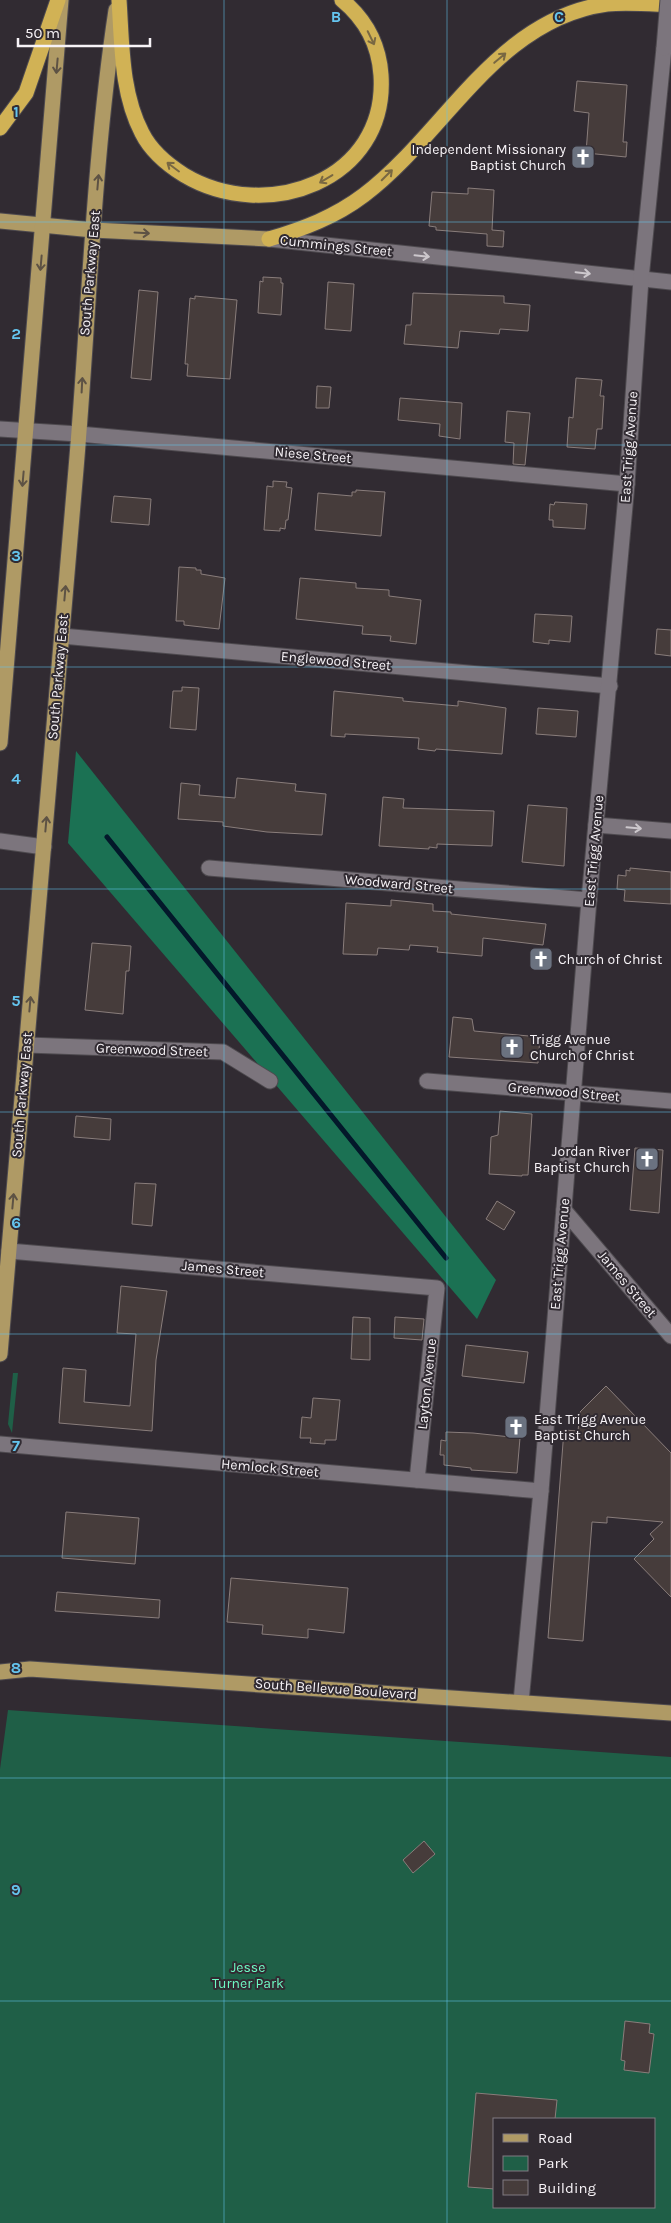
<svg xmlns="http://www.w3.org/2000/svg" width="671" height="2223" font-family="Karla,sans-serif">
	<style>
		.green { fill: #1f5f47; fill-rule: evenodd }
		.forest { fill: #1b7153 }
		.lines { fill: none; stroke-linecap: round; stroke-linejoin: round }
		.stream { stroke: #03182a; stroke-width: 5 }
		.building { fill: #463c3b; stroke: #897d7b }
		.minor-casing { stroke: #4e4a4f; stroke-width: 17 }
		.major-casing { stroke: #4e4a4f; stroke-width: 17 }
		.highway-casing { stroke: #4e4a4f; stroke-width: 17 }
		.minor { stroke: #7c757d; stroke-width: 15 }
		.major { stroke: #af9a65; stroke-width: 15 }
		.highway { stroke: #d1b255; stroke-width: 15 }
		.minor-bridge-casing { stroke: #4e4a4f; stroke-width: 17; stroke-linecap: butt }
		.minor-bridge { stroke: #7c757d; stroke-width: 15 }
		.oneway { stroke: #796842 }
		.oneway2 { stroke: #5d5244 }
		.oneway3 { stroke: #ccc7cc }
		.grid { fill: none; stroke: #65c5ef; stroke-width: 1; stroke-opacity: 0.55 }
		.labels { text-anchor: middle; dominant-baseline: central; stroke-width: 4; stroke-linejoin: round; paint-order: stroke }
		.poi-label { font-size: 14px; fill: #f7f3f7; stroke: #312b32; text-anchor: start }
		.street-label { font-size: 14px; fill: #f7f3f7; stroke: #312b32 }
		.park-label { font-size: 14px; fill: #6dfbc4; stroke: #312b32 }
		.grid-label { font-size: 16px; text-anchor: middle; font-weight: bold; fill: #65c5ef; stroke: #312b32; stroke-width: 4; stroke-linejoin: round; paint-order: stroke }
	</style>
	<rect width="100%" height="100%" fill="#312b32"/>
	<g class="green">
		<polygon points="13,1373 18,1373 12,1433 8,1424"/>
		<path d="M8,1710L671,1757V2223H0V1769ZM495,2119H655V2207H495Z"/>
	</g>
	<polygon class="forest" points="76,751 496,1280 477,1319 68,843"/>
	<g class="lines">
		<polyline class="stream" points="107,837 446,1258"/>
	</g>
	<g class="building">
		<polygon points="577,81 627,85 623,142 627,142 626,157 586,153 589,113 574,111"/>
		<polygon points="468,188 494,190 492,230 504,231 503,247 487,246 487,234 436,230 436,227 429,226 432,192 468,194"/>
		<polygon points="263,277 281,278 281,283 283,283 281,315 258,313 260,281 263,282"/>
		<polygon points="328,282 354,284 351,331 325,329"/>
		<polygon points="139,290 158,292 151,380 131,378"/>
		<polygon points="413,293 504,296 504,303 530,305 528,331 500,329 499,334 460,331 458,348 404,344 406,325 411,325"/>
		<polygon points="195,296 237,300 230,379 187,376 188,364 185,364 190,298 195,299"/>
		<polygon points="576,378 602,380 600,396 604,396 602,429 597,429 595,449 567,447 569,417 573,418"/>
		<polygon points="317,386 331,387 329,408 316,408"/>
		<polygon points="400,398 462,403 460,439 439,436 440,424 398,420"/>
		<polygon points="507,411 530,413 525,465 513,464 514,443 505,442"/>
		<polygon points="273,481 287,482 286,487 292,488 288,520 286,520 285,529 280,528 280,531 264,530 267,486 273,487"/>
		<polygon points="356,490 385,492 381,536 315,530 318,493 352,496 352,492 356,492"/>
		<polygon points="114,496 151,499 149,525 111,522"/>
		<polygon points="555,502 587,504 585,529 553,527 553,520 549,520 550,504 554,505"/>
		<polygon points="179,567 196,568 196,570 201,570 201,574 225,578 219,629 184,625 184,621 176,621"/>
		<polygon points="300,578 356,583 356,588 389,590 389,596 421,600 416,644 390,641 391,636 362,634 363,626 296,619"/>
		<polygon points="535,614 572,616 570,642 549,640 549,644 533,642"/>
		<polygon points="657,629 671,630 671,656 655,654"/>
		<polygon points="182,687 199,688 196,730 170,728 173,691 182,691"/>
		<polygon points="334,691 403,698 403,701 458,706 458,701 506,708 502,754 436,749 435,751 418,749 419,738 345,734 345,737 331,736"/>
		<polygon points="538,708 578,711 576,737 536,734"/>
		<polygon points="237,778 296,784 295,791 326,794 322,835 267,832 223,826 223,822 178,819 181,783 200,785 199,795 235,798"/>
		<polygon points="383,797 404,799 403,808 494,811 492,846 437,844 437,848 429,847 429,849 379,846"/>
		<polygon points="528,805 567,808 564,866 522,862"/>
		<polygon points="630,868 671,872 671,904 624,901 625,890 617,889 618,875 626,876 626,870 630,871"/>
		<polygon points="391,900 433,904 433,911 451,912 451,914 546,924 543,945 483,938 482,956 437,952 438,947 410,945 409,950 378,948 377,955 343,954 346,903 391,906"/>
		<polygon points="92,943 131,946 129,971 126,971 123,1014 85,1010"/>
		<polygon points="453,1017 472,1019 474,1031 540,1037 538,1063 449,1057"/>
		<polygon points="500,1111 532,1114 528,1175 522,1175 522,1176 489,1174 491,1137 498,1135"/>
		<polygon points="76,1116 111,1119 110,1140 74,1137"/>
		<polygon points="635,1148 663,1150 659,1213 630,1210"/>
		<polygon points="135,1183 156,1184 152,1226 132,1224"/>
		<polygon points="497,1201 515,1212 504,1230 486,1219"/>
		<polygon points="121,1286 167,1291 156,1360 152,1431 59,1423 63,1368 86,1370 84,1402 130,1406 136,1334 117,1333"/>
		<polygon points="353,1317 370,1318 370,1360 351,1359"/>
		<polygon points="395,1317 424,1319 422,1340 394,1338"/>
		<polygon points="466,1345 528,1352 524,1383 462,1376"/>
		<polygon points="606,1386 671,1453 671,1597 634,1559 654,1539 650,1534 663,1522 607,1517 607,1523 592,1522 583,1641 548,1638 564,1430 578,1431 580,1412"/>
		<polygon points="313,1398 340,1400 336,1440 325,1440 325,1444 310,1443 311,1438 300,1438 302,1417 311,1418"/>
		<polygon points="446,1432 473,1433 520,1438 517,1473 471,1470 471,1468 444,1465 444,1455 440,1455 441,1440 446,1441"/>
		<polygon points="66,1512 139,1518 135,1564 62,1558"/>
		<polygon points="231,1578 348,1588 344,1633 308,1629 308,1638 262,1634 263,1625 227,1622"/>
		<polygon points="57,1592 160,1600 159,1618 55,1611"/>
		<polygon points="424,1841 435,1854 413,1873 403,1860"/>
		<polygon points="625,2021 650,2024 649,2033 654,2034 649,2073 624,2070 625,2061 621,2060"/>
		<polygon points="476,2093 557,2100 555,2119 495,2119 495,2189 468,2187"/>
	</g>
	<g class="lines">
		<g class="minor-casing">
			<g id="minor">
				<polyline points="269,239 671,282"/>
				<polyline points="0,429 79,434 627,484"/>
				<polyline points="62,636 610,686"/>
				<polyline points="596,825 671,831"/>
				<polyline points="0,841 44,847"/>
				<polyline points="209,868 589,900"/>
				<polyline points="27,1045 223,1052 270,1081"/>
				<polyline points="427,1081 671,1101"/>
				<polyline points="564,1210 671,1336"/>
				<polyline points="9,1251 437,1288 417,1480"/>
				<polyline points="0,1444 541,1491"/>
				<polyline points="521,1702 541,1491 589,900 627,484 641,279 664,48"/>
			</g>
		</g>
		<g class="major-casing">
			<g id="major">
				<polyline points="0,221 93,230 269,239"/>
				<polyline points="0,743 61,0"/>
				<path d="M0,1354C25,1059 51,764 76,469C89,316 93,162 116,10"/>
				<polyline points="0,1672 30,1669 671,1713"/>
			</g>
		</g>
		<g class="highway-casing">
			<g id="highway">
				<path d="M119,0C122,44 121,93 142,133C151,151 168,165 184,175C266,224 388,181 381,75C379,45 365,19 342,0"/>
				<polyline points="0,128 26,93 58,0"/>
				<path d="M269,239C303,229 335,217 364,195C445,134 496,19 607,4C628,2 650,4 671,5"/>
			</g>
		</g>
		<use href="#minor" class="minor"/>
		<use href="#major" class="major"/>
		<use href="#highway" class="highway"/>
		<g class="minor-bridge-casing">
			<polyline id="minor-bridge" points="664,48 668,0"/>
		</g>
		<use href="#minor-bridge" class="minor-bridge"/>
	</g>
	<defs><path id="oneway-shaft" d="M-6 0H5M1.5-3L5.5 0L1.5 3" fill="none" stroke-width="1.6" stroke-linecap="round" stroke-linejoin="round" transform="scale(1.25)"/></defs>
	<g class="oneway">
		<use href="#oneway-shaft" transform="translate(371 38) rotate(64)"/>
		<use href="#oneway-shaft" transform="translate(500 58) rotate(-40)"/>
		<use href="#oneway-shaft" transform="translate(173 167) rotate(-143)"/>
		<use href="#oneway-shaft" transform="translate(387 175) rotate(-45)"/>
		<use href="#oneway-shaft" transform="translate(326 179) rotate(149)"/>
	</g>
	<g class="oneway2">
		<use href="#oneway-shaft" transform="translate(57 66) rotate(95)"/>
		<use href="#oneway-shaft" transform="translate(98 182) rotate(-85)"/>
		<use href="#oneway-shaft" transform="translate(142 233) rotate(3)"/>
		<use href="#oneway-shaft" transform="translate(41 263) rotate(95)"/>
		<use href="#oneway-shaft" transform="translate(82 385) rotate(-87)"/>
		<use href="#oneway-shaft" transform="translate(23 479) rotate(95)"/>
		<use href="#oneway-shaft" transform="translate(65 593) rotate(-85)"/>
		<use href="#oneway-shaft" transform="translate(46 824) rotate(-85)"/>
		<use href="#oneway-shaft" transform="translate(30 1004) rotate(-85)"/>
		<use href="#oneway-shaft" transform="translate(13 1201) rotate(-85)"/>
	</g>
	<g class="oneway3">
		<use href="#oneway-shaft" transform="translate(422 256) rotate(6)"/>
		<use href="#oneway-shaft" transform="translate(583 273) rotate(6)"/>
		<use href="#oneway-shaft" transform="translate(634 828) rotate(5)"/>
	</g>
	<path class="grid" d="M224,0V2223M447,0V2223M0,222H671M0,445H671M0,667H671M0,889H671M0,1112H671M0,1334H671M0,1556H671M0,1778H671M0,2001H671"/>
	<defs>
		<g id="church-square" transform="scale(1.25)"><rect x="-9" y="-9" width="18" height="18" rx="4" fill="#6b7280" stroke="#312b32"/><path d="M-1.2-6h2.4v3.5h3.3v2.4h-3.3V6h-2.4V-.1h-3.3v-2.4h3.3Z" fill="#fff"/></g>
	</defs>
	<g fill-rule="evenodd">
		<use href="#church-square" x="583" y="157"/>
		<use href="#church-square" x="541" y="959"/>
		<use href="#church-square" x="512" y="1047"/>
		<use href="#church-square" x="647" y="1159"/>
		<use href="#church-square" x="516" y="1427"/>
	</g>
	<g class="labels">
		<g class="poi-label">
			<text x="566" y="149" text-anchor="end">Independent Missionary<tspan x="566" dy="16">Baptist Church</tspan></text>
			<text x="558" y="959">Church of Christ</text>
			<text x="530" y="1039">Trigg Avenue<tspan x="530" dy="16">Church of Christ</tspan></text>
			<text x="630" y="1151" text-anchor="end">Jordan River<tspan x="630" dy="16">Baptist Church</tspan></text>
			<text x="534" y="1419">East Trigg Avenue<tspan x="534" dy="16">Baptist Church</tspan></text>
		</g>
		<g class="street-label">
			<text transform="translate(336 246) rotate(6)">Cummings Street</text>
			<text transform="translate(90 273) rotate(-85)">South Parkway East</text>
			<text transform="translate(629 447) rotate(-86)">East Trigg Avenue</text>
			<text transform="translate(313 455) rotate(5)">Niese Street</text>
			<text transform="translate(336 661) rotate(5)">Englewood Street</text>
			<text transform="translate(58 677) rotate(-85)">South Parkway East</text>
			<text transform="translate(594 851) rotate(-85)">East Trigg Avenue</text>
			<text transform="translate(399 884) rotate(5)">Woodward Street</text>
			<text transform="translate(152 1050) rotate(2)">Greenwood Street</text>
			<text transform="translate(564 1092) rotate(5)">Greenwood Street</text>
			<text transform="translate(22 1095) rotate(-85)">South Parkway East</text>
			<text transform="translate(560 1254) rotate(-85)">East Trigg Avenue</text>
			<text transform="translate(223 1269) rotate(5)">James Street</text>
			<text transform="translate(627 1284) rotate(50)">James Street</text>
			<text transform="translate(427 1384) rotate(-84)">Layton Avenue</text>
			<text transform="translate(270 1468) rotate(5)">Hemlock Street</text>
			<text transform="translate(336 1689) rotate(4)">South Bellevue Boulevard</text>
		</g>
		<g class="park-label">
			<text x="248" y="1967">Jesse<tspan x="248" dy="16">Turner Park</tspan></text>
		</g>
	</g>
	<g class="grid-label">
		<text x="336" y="22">B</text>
		<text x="559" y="22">C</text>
		<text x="16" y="117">1</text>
		<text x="16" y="339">2</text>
		<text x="16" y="561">3</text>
		<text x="16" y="784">4</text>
		<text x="16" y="1006">5</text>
		<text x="16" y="1228">6</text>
		<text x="16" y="1451">7</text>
		<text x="16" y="1673">8</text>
		<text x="16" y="1895">9</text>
	</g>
	<rect x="493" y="2118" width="162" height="90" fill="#312b32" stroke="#807b81"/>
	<rect x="503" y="2134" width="25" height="8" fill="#af9a65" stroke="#807b81"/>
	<text x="538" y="2143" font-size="15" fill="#f7f3f7">Road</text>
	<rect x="503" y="2156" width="25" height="15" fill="#1f5f47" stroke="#807b81"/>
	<text x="538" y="2168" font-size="15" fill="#f7f3f7">Park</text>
	<rect x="503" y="2180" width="25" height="15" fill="#463c3b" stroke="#807b81"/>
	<text x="538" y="2193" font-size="15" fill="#f7f3f7">Building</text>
	<path d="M18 38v8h132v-8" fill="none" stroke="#f7f3f7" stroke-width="2.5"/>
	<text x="25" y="38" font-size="15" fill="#f7f3f7" stroke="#312b32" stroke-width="4" paint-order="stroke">50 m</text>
</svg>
